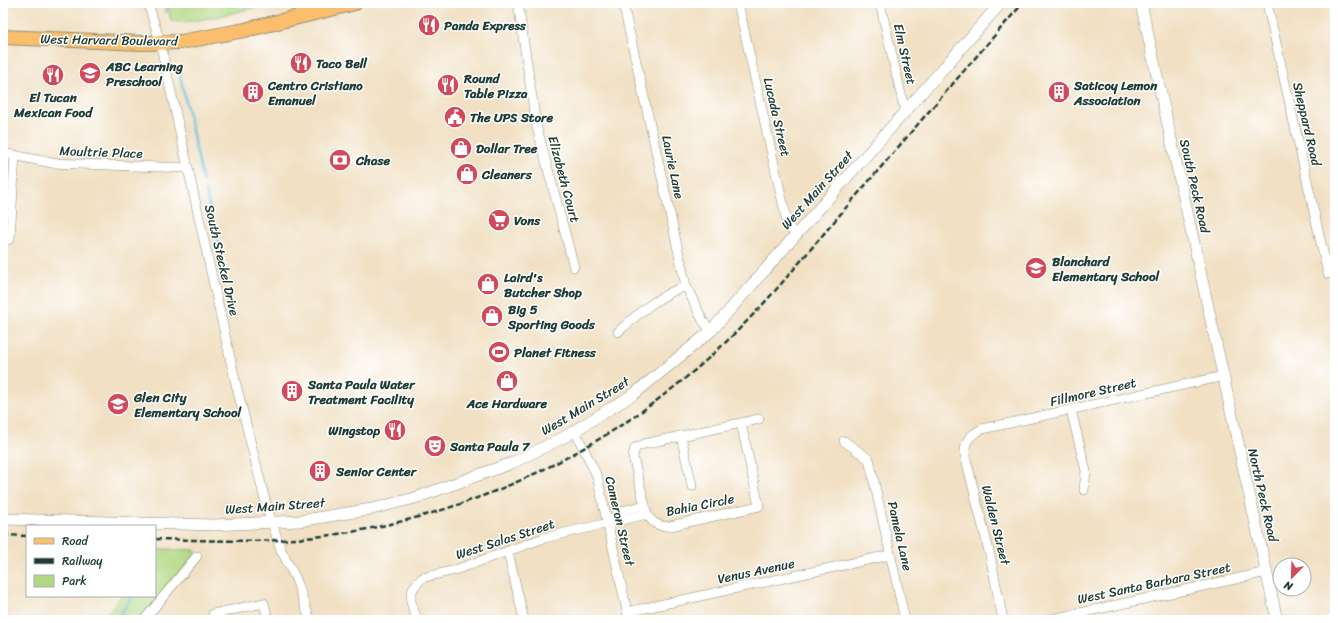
<svg xmlns="http://www.w3.org/2000/svg" width="1338" height="623" font-family="Sriracha,sans-serif">
	<style>
		.green { fill: #b1d883; stroke: #688a5c }
		.lines { fill: none; stroke-linecap: round; stroke-linejoin: round }
		.stream { stroke: #5dbbdb; stroke-width: 2.5 }
		.minor-casing { stroke: #888e7c; stroke-width: 10 }
		.tertiary-casing { stroke: #888e7c; stroke-width: 12 }
		.primary-casing { stroke: #888e7c; stroke-width: 16 }
		.minor { stroke: #fff; stroke-width: 9 }
		.tertiary { stroke: #fff; stroke-width: 11 }
		.primary { stroke: #fabe6d; stroke-width: 14 }
		.rail { stroke: #1f3d34; stroke-width: 2.5; stroke-dasharray: 6 3; stroke-linecap: butt }
		.labels { text-anchor: middle; dominant-baseline: central; stroke-width: 3; stroke-linejoin: round; paint-order: stroke }
		.poi-label { font-size: 13px; font-weight: bold; fill: #1f3d34; stroke: #fff; text-anchor: start }
		.street-label { font-size: 13px; fill: #1f3d34; stroke: #fff }
	</style>
	<rect width="100%" height="100%" fill="#fff"/>
	<filter id="ink" filterUnits="userSpaceOnUse"><feTurbulence type="fractalNoise" baseFrequency=".025" numOctaves="2"/><feDisplacementMap in="SourceGraphic" scale="8" xChannelSelector="R" yChannelSelector="G"/><feConvolveMatrix kernelMatrix="1 2 1 2 8 2 1 2 1" color-interpolation-filters="sRGB"/></filter>
	<filter id="wash" filterUnits="userSpaceOnUse"><feTurbulence type="fractalNoise" baseFrequency=".012" numOctaves="4" result="noise"/><feDisplacementMap in="SourceGraphic" scale="16" xChannelSelector="R" yChannelSelector="G"/><feGaussianBlur stdDeviation="0.9" result="paint"/><feColorMatrix in="noise" values="0 0 0 0 0 0 0 0 0 0 0 0 0 0 0 0 0 1.4 0 .05"/><feComposite in="paint" operator="in"/></filter>
	<g filter="url(#wash)">
		<rect width="100%" height="100%" fill="#f1e0c3"/>
		<g class="green">
			<path d="M167,3H273C252,8 188,26 171,21Z"/>
			<polygon points="160,549 195,550 197,552 140,620 102,620 121,596 155,596 155,556"/>
		</g>
		<g class="lines">
			<g class="stream">
				<polyline points="164,3 166,12"/>
				<polyline points="180,75 203,181"/>
				<polyline points="206,192 222,262"/>
				<polyline points="155,559 158,554"/>
				<polyline points="116,620 133,596"/>
			</g>
		</g>
	</g>
	<g filter="url(#ink)">
		<g class="lines">
			<g class="minor-casing">
				<g id="minor">
					<polyline points="148,3 160,42 235,380 267,508 281,550 296,579 310,620"/>
					<polyline points="518,3 536,124 574,267"/>
					<polyline points="623,3 686,286 703,321 711,331"/>
					<polyline points="738,3 788,226 796,235"/>
					<polyline points="880,3 903,103 908,110"/>
					<polyline points="1267,3 1328,274"/>
					<polyline points="3,153 52,163 188,168"/>
					<polyline points="3,241 10,239 15,155"/>
					<path d="M618,332C639,313 659,295 686,286"/>
					<polyline points="1071,410 1086,471 1084,490"/>
					<path d="M741,423L759,506L670,526C659,527 653,524 647,514L633,457L635,448L644,444L759,419"/>
					<polyline points="575,431 597,476 629,620"/>
					<polyline points="681,436 692,486"/>
					<polyline points="844,441 869,459 905,620"/>
					<polyline points="608,523 618,512 645,505"/>
					<polyline points="508,552 524,620"/>
					<polyline points="627,612 890,555"/>
					<polyline points="213,614 264,603 268,620"/>
					<polyline points="144,620 197,556"/>
					<polyline points="417,620 411,602 411,594 414,587 422,578 455,570 544,538 647,514"/>
					<path d="M1003,620L990,555L965,455C964,441 970,435 982,429L1224,376"/>
					<polyline points="1048,620 1267,572"/>
				</g>
			</g>
			<g class="tertiary-casing">
				<g id="tertiary">
					<polyline points="1141,3 1277,620"/>
					<polyline points="3,519 214,525 299,521 372,509 415,498 512,463 566,436 634,394 711,331 1001,3"/>
				</g>
			</g>
			<g class="primary-casing">
				<polyline id="primary" points="3,37 142,43 181,42 245,30 355,3"/>
			</g>
			<use href="#minor" class="minor"/>
			<use href="#tertiary" class="tertiary"/>
			<use href="#primary" class="primary"/>
			<g class="rail">
				<polyline points="3,535 27,536"/>
				<path d="M155,539C205,540 256,543 306,538C464,522 614,450 728,340C772,298 810,249 850,203C908,136 965,69 1023,3"/>
			</g>
		</g>
	</g>
	<defs>
		<g id="restaurant-disc" transform="scale(1.15)"><circle r="9.5" fill="#d1495b" stroke="#fff"/><path d="M-5-6h1v4h1v-4h1v4h1v-4h1v5L-1.5 .5V6h-2V.5L-5-1ZM5-6V6H3V1.5H1.5Q1.5-4 5-6Z" fill="#fff"/></g>
		<g id="school-disc" transform="scale(1.15)"><circle r="9.5" fill="#d1495b" stroke="#fff"/><path d="M0-5L7-2L0 1L-7-2ZM-4 1L0 2.5L4 1V4Q0 6-4 4Z" fill="#fff"/></g>
		<g id="building-disc" transform="scale(1.15)"><circle r="9.5" fill="#d1495b" stroke="#fff"/><path d="M-4-6H4V6H1V3H-1V6H-4ZM-2.5-4.3h1.7v1.8h-1.7ZM.8-4.3h1.7v1.8H.8ZM-2.5-1h1.7V.8h-1.7ZM.8-1h1.7V.8H.8Z" fill="#fff"/></g>
		<g id="civic-disc" transform="scale(1.15)"><circle r="9.5" fill="#d1495b" stroke="#fff"/><path d="M-.6-6.5H3V-4.5H.6V-3L4-1V1h2V6H-6V1h2V-1L-.6-3ZM-1.2 2.5V6h2.4V2.5Z" fill="#fff"/></g>
		<g id="shop-disc" transform="scale(1.15)"><circle r="9.5" fill="#d1495b" stroke="#fff"/><path d="M-5-2.5h2.3a2.7 3.5 0 0 1 5.4 0H5L5.5 6h-11ZM-1.5-2.5h3a1.5 2.3 0 0 0-3 0Z" fill="#fff"/></g>
		<g id="bank-disc" transform="scale(1.15)"><circle r="9.5" fill="#d1495b" stroke="#fff"/><path d="M-6-4H6V4H-6ZM0-2.3a2.3 2.3 0 1 0 0 4.6a2.3 2.3 0 1 0 0-4.6Z" fill="#fff"/></g>
		<g id="supermarket-disc" transform="scale(1.15)"><circle r="9.5" fill="#d1495b" stroke="#fff"/><path d="M-6-5.5h2.5l.6 2H6L4.5 2H-2.5L-4.4-4H-6ZM-1.5 3.2a1.3 1.3 0 1 0 .1 0ZM3 3.2a1.3 1.3 0 1 0 .1 0Z" fill="#fff"/></g>
		<g id="stadium-disc" transform="scale(1.15)"><circle r="9.5" fill="#d1495b" stroke="#fff"/><path d="M0-5a6.5 5 0 1 0 0 10a6.5 5 0 1 0 0-10ZM-3.5-1.8h7v3.6h-7Z" fill="#fff"/></g>
		<g id="theatre-disc" transform="scale(1.15)"><circle r="9.5" fill="#d1495b" stroke="#fff"/><path d="M-5-5.5Q0-4 5-5.5V0Q5 5 0 6Q-5 5-5 0ZM-3.3-2.5H-1v1.5H-3.3ZM1-2.5H3.3v1.5H1ZM-2.8 1Q0 5.5 2.8 1Z" fill="#fff"/></g>
	</defs>
	<g fill-rule="evenodd">
		<use href="#restaurant-disc" x="429" y="25"/>
		<use href="#restaurant-disc" x="301" y="63"/>
		<use href="#school-disc" x="90" y="73"/>
		<use href="#restaurant-disc" x="53" y="75"/>
		<use href="#restaurant-disc" x="448" y="85"/>
		<use href="#building-disc" x="253" y="92"/>
		<use href="#building-disc" x="1059" y="92"/>
		<use href="#civic-disc" x="455" y="117"/>
		<use href="#shop-disc" x="461" y="148"/>
		<use href="#bank-disc" x="340" y="160"/>
		<use href="#shop-disc" x="467" y="174"/>
		<use href="#supermarket-disc" x="499" y="220"/>
		<use href="#school-disc" x="1036" y="268"/>
		<use href="#shop-disc" x="488" y="284"/>
		<use href="#shop-disc" x="492" y="316"/>
		<use href="#stadium-disc" x="499" y="352"/>
		<use href="#shop-disc" x="507" y="381"/>
		<use href="#building-disc" x="292" y="391"/>
		<use href="#school-disc" x="118" y="404"/>
		<use href="#restaurant-disc" x="395" y="430"/>
		<use href="#theatre-disc" x="435" y="446"/>
		<use href="#building-disc" x="320" y="471"/>
	</g>
	<g class="labels">
		<g class="poi-label">
			<text x="444" y="25">Panda Express</text>
			<text x="316" y="63">Taco Bell</text>
			<text x="106" y="66">ABC Learning<tspan x="106" dy="15">Preschool</tspan></text>
			<text x="464" y="78">Round<tspan x="464" dy="15">Table Pizza</tspan></text>
			<text x="268" y="85">Centro Cristiano<tspan x="268" dy="15">Emanuel</tspan></text>
			<text x="1074" y="85">Saticoy Lemon<tspan x="1074" dy="15">Association</tspan></text>
			<text x="53" y="97" text-anchor="middle">El Tucan<tspan x="53" dy="15">Mexican Food</tspan></text>
			<text x="470" y="117">The UPS Store</text>
			<text x="476" y="148">Dollar Tree</text>
			<text x="356" y="160">Chase</text>
			<text x="482" y="174">Cleaners</text>
			<text x="514" y="220">Vons</text>
			<text x="1052" y="261">Blanchard<tspan x="1052" dy="15">Elementary School</tspan></text>
			<text x="504" y="277">Laird's<tspan x="504" dy="15">Butcher Shop</tspan></text>
			<text x="508" y="309">Big 5<tspan x="508" dy="15">Sporting Goods</tspan></text>
			<text x="514" y="352">Planet Fitness</text>
			<text x="308" y="384">Santa Paula Water<tspan x="308" dy="15">Treatment Facility</tspan></text>
			<text x="134" y="397">Glen City<tspan x="134" dy="15">Elementary School</tspan></text>
			<text x="507" y="403" text-anchor="middle">Ace Hardware</text>
			<text x="380" y="430" text-anchor="end">Wingstop</text>
			<text x="450" y="446">Santa Paula 7</text>
			<text x="336" y="471">Senior Center</text>
		</g>
		<g class="street-label">
			<text transform="translate(109 40) rotate(1)">West Harvard Boulevard</text>
			<text transform="translate(905 54) rotate(77)">Elm Street</text>
			<text transform="translate(777 117) rotate(77)">Lucada Street</text>
			<text transform="translate(1307 124) rotate(77)">Sheppard Road</text>
			<text transform="translate(101 152) rotate(2)">Moultrie Place</text>
			<text transform="translate(673 167) rotate(78)">Laurie Lane</text>
			<text transform="translate(564 179) rotate(75)">Elizabeth Court</text>
			<text transform="translate(1195 186) rotate(77)">South Peck Road</text>
			<text transform="translate(817 190) rotate(-48)">West Main Street</text>
			<text transform="translate(222 260) rotate(77)">South Steckel Drive</text>
			<text transform="translate(1093 392) rotate(-13)">Fillmore Street</text>
			<text transform="translate(585 406) rotate(-31)">West Main Street</text>
			<text transform="translate(1263 495) rotate(77)">North Peck Road</text>
			<text transform="translate(700 505) rotate(-11)">Bahia Circle</text>
			<text transform="translate(275 506) rotate(-4)">West Main Street</text>
			<text transform="translate(620 521) rotate(77)">Cameron Street</text>
			<text transform="translate(996 525) rotate(76)">Walden Street</text>
			<text transform="translate(900 536) rotate(77)">Pamela Lane</text>
			<text transform="translate(505 539) rotate(-18)">West Salas Street</text>
			<text transform="translate(756 571) rotate(-12)">Venus Avenue</text>
			<text transform="translate(1154 583) rotate(-12)">West Santa Barbara Street</text>
		</g>
	</g>
	<rect width="1338" height="623" fill="none" stroke="#fff" stroke-width="16"/>
	<rect x="26" y="525" width="130" height="72" fill="#ffffff" stroke="#a5b1ae"/>
	<rect x="34" y="538" width="20" height="6" fill="#fabe6d" stroke="#a5b1ae"/>
	<text x="62" y="545" font-size="12" fill="#1f3d34">Road</text>
	<rect x="34" y="558" width="20" height="6" fill="#1f3d34" stroke="#a5b1ae"/>
	<text x="62" y="565" font-size="12" fill="#1f3d34">Railway</text>
	<rect x="34" y="575" width="20" height="12" fill="#b1d883" stroke="#a5b1ae"/>
	<text x="62" y="585" font-size="12" fill="#1f3d34">Park</text>
	<g transform="translate(1292 577) rotate(203)"><circle r="19" fill="#ffffff" stroke="#a5b1ae"/>
	<path d="M0-3L7 15L0 10L-7 15Z" fill="#d1495b"/>
	<text y="-6" font-size="11" font-weight="bold" text-anchor="middle" fill="#1f3d34">N</text>
	</g>
</svg>
